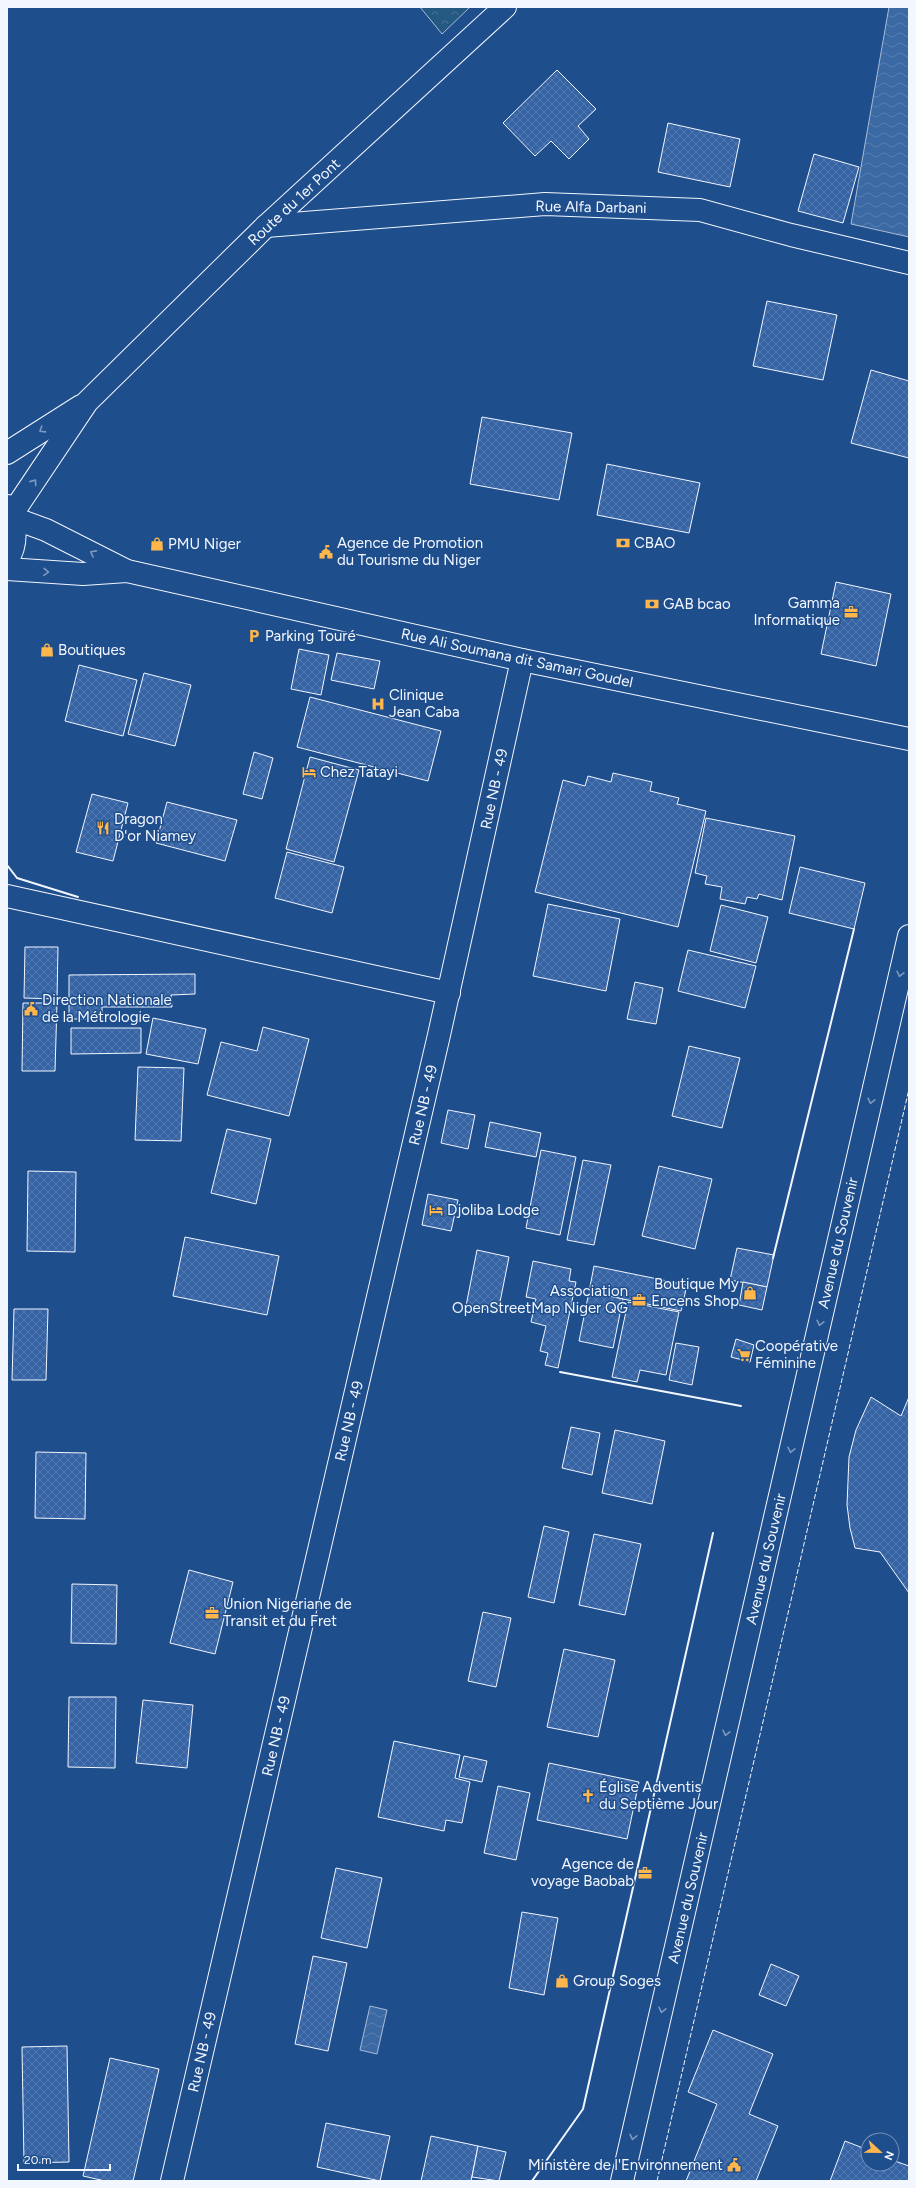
<svg xmlns="http://www.w3.org/2000/svg" width="916" height="2188" font-family="Figtree,sans-serif">
	<style>
		.forest { fill: url(#forest-crowns); stroke: #a8bbd7 }
		.water { fill: url(#water-waves); stroke: #a8bbd7 }
		.building { fill: url(#building-cross-hatch); stroke: #f2f6ff }
		.lines { fill: none; stroke-linecap: round; stroke-linejoin: round }
		.minor-casing { stroke: #f2f6ff; stroke-width: 24 }
		.major-casing { stroke: #f2f6ff; stroke-width: 24 }
		.minor { stroke: #1f4e8c; stroke-width: 22 }
		.major { stroke: #1f4e8c; stroke-width: 22 }
		.fence { stroke: #f2f6ff; stroke-width: 1; stroke-dasharray: 5 2; stroke-linecap: butt }
		.wall { stroke: #f2f6ff; stroke-width: 2 }
		.oneway { stroke: #7e9ac0 }
		.labels { text-anchor: middle; dominant-baseline: central; stroke-width: 3; stroke-linejoin: round; paint-order: stroke }
		.street-label { font-size: 15px; fill: #f2f6ff; stroke: #1f4e8c }
		.poi-label { font-size: 15px; fill: #f2f6ff; stroke: #1f4e8c; text-anchor: start }
	</style>
	<defs>
		<pattern id="forest-crowns" width="20" height="18" patternUnits="userSpaceOnUse"><rect width="20" height="18" fill="#245a82"/><path d="M2 6a3 3 0 1 1 6 0M12 15a3 3 0 1 1 6 0" fill="none" stroke="#447295"/></pattern>
		<pattern id="water-waves" width="16" height="10" patternUnits="userSpaceOnUse"><rect width="16" height="10" fill="#3b69a3"/><path d="M0 5q4-4 8 0t8 0" fill="none" stroke="#587fb1"/></pattern>
		<pattern id="building-cross-hatch" width="8" height="8" patternUnits="userSpaceOnUse"><rect width="8" height="8" fill="#3563a3"/><path d="M0 0l8 8M0 8l8-8" fill="none" stroke="#537ab1"/></pattern>
	</defs>
	<rect width="100%" height="100%" fill="#1f4e8c"/>
	<polygon class="forest" points="420,7 470,7 442,34"/>
	<g class="water">
		<polygon points="889,7 909,7 909,237 851,224"/>
		<polygon points="370,2006 387,2010 377,2054 360,2050"/>
	</g>
	<g class="building">
		<polygon points="557,70 596,109 578,126 589,139 569,159 551,141 535,156 503,123"/>
		<polygon points="668,123 740,139 730,187 658,172"/>
		<polygon points="814,154 859,167 843,223 798,211"/>
		<polygon points="767,301 837,315 823,380 753,366"/>
		<polygon points="871,370 909,381 909,458 851,443"/>
		<polygon points="482,417 572,433 559,500 470,484"/>
		<polygon points="607,464 700,483 689,533 597,515"/>
		<polygon points="836,582 891,594 876,666 821,654"/>
		<polygon points="299,649 329,655 321,695 291,689"/>
		<polygon points="337,653 380,661 374,689 331,680"/>
		<polygon points="79,665 137,680 123,736 65,721"/>
		<polygon points="144,673 191,685 175,746 128,734"/>
		<polygon points="310,697 441,731 428,781 297,747"/>
		<polygon points="254,752 273,758 262,799 243,794"/>
		<polygon points="310,757 359,770 334,862 286,849"/>
		<polygon points="613,773 652,782 650,791 679,798 677,804 706,811 678,927 535,892 563,780 585,786 588,776 611,782"/>
		<polygon points="92,794 128,803 113,861 76,852"/>
		<polygon points="167,802 237,820 225,861 156,843"/>
		<polygon points="706,818 795,836 782,900 759,894 757,899 747,897 745,904 720,899 722,887 705,884 707,876 695,873"/>
		<polygon points="287,852 344,867 332,913 275,898"/>
		<polygon points="800,867 865,883 854,929 789,913"/>
		<polygon points="548,904 620,919 606,991 533,976"/>
		<polygon points="721,905 768,917 756,963 710,951"/>
		<polygon points="25,947 58,947 57,999 24,998"/>
		<polygon points="688,950 756,966 745,1008 678,991"/>
		<polygon points="195,974 195,994 171,995 172,1007 102,1007 102,1019 69,1019 69,975"/>
		<polygon points="635,982 663,988 656,1024 627,1019"/>
		<polygon points="23,1003 57,1003 55,1071 22,1071"/>
		<polygon points="153,1018 206,1029 198,1064 146,1054"/>
		<polygon points="263,1027 309,1039 289,1116 207,1095 221,1042 257,1051"/>
		<polygon points="71,1028 141,1028 141,1053 71,1054"/>
		<polygon points="689,1046 740,1058 722,1128 672,1116"/>
		<polygon points="138,1067 184,1068 181,1141 135,1140"/>
		<polygon points="448,1110 475,1115 468,1149 441,1143"/>
		<polygon points="490,1122 541,1133 536,1157 485,1147"/>
		<polygon points="227,1129 271,1139 256,1204 211,1193"/>
		<polygon points="541,1150 576,1157 560,1235 526,1228"/>
		<polygon points="583,1160 611,1165 594,1245 567,1240"/>
		<polygon points="659,1166 712,1179 695,1249 642,1236"/>
		<polygon points="28,1171 76,1172 75,1252 27,1251"/>
		<polygon points="428,1194 458,1200 451,1231 422,1225"/>
		<polygon points="185,1237 279,1256 267,1315 173,1296"/>
		<polygon points="737,1248 774,1255 767,1287 730,1280"/>
		<polygon points="477,1250 509,1257 498,1312 466,1306"/>
		<polygon points="533,1261 571,1269 569,1281 576,1282 558,1368 545,1365 548,1353 540,1351 546,1326 531,1322 536,1299 526,1297"/>
		<polygon points="594,1266 687,1285 681,1311 589,1292"/>
		<polygon points="743,1282 767,1287 762,1310 739,1305"/>
		<polygon points="589,1292 623,1299 613,1348 579,1341"/>
		<polygon points="628,1302 679,1312 666,1375 640,1370 637,1382 612,1377"/>
		<polygon points="14,1309 48,1309 46,1380 12,1380"/>
		<polygon points="736,1339 754,1345 750,1362 731,1357"/>
		<polygon points="676,1343 699,1347 692,1385 669,1380"/>
		<polygon points="871,1397 901,1416 909,1397 909,1593 880,1552 855,1548 850,1528 847,1505 849,1457 856,1430"/>
		<polygon points="571,1427 600,1433 592,1475 562,1468"/>
		<polygon points="615,1430 665,1441 652,1504 602,1493"/>
		<polygon points="36,1452 86,1453 85,1519 35,1518"/>
		<polygon points="544,1526 569,1532 554,1603 528,1597"/>
		<polygon points="594,1534 641,1544 625,1615 579,1605"/>
		<polygon points="189,1570 233,1582 215,1654 170,1643"/>
		<polygon points="72,1584 117,1585 116,1644 71,1643"/>
		<polygon points="483,1612 511,1618 496,1687 468,1681"/>
		<polygon points="564,1649 615,1660 598,1737 547,1727"/>
		<polygon points="69,1697 116,1697 115,1768 68,1767"/>
		<polygon points="143,1700 193,1705 187,1768 136,1763"/>
		<polygon points="394,1741 460,1755 455,1778 470,1782 462,1823 446,1820 444,1831 378,1817"/>
		<polygon points="464,1756 487,1761 482,1782 459,1777"/>
		<polygon points="549,1763 639,1782 627,1839 537,1820"/>
		<polygon points="498,1786 530,1793 516,1860 484,1853"/>
		<polygon points="336,1868 382,1878 367,1948 321,1938"/>
		<polygon points="522,1912 558,1918 544,1995 509,1988"/>
		<polygon points="313,1956 347,1963 328,2051 295,2044"/>
		<polygon points="771,1964 799,1976 786,2006 759,1995"/>
		<polygon points="713,2030 773,2054 749,2114 778,2126 756,2181 686,2181 717,2104 688,2092"/>
		<polygon points="67,2046 69,2162 24,2163 22,2047"/>
		<polygon points="110,2058 159,2069 133,2181 105,2181 83,2176"/>
		<polygon points="326,2123 390,2136 380,2181 317,2167"/>
		<polygon points="431,2136 478,2146 471,2181 421,2181"/>
		<polygon points="845,2141 868,2150 868,2164 892,2164 892,2160 909,2166 909,2181 830,2181"/>
		<polygon points="478,2146 506,2152 499,2181 472,2177"/>
	</g>
	<g class="lines">
		<g class="minor-casing">
			<g id="minor">
				<polyline points="266,226 545,204 700,210 791,235 909,263"/>
				<polyline points="7,453 81,406"/>
				<polyline points="12,514 87,402 266,226 505,7"/>
				<polyline points="13,518 46,530 127,571 522,660 909,739"/>
				<path d="M7,560C18,545 16,522 8,506"/>
				<polyline points="7,569 83,574 127,571"/>
				<polyline points="7,896 449,993"/>
				<polyline points="172,2181 439,1035 522,660"/>
			</g>
		</g>
		<g class="major-casing">
			<polyline id="major" points="622,2181 909,936"/>
		</g>
		<use href="#minor" class="minor"/>
		<use href="#major" class="major"/>
		<polyline class="fence" points="657,2181 909,1089"/>
		<g class="wall">
			<polyline points="7,865 17,878 78,897"/>
			<polyline points="773,1258 854,929"/>
			<polyline points="560,1372 741,1406"/>
			<polyline points="532,2181 583,2109 713,1533"/>
		</g>
	</g>
	<defs><path id="oneway-chevron" d="M-2-3.5L2.5 0L-2 3.5" fill="none" stroke-width="1.6" stroke-linecap="round" stroke-linejoin="round"/></defs>
	<g class="oneway">
		<use href="#oneway-chevron" transform="translate(42 430) rotate(148)"/>
		<use href="#oneway-chevron" transform="translate(34 482) rotate(-55)"/>
		<use href="#oneway-chevron" transform="translate(93 553) rotate(-152)"/>
		<use href="#oneway-chevron" transform="translate(46 572) rotate(3)"/>
		<use href="#oneway-chevron" transform="translate(900 974) rotate(103)"/>
		<use href="#oneway-chevron" transform="translate(871 1101) rotate(103)"/>
		<use href="#oneway-chevron" transform="translate(820 1323) rotate(103)"/>
		<use href="#oneway-chevron" transform="translate(791 1450) rotate(103)"/>
		<use href="#oneway-chevron" transform="translate(726 1733) rotate(103)"/>
		<use href="#oneway-chevron" transform="translate(662 2010) rotate(103)"/>
		<use href="#oneway-chevron" transform="translate(633 2137) rotate(103)"/>
	</g>
	<defs>
		<g id="bank-bare" transform="scale(1.08)"><path d="M-6-4H6V4H-6ZM0-2.3a2.3 2.3 0 1 0 0 4.6a2.3 2.3 0 1 0 0-4.6Z" fill="#ffb74d" stroke="#1f4e8c" stroke-width="2.5" paint-order="stroke"/></g>
		<g id="shop-bare" transform="scale(1.08)"><path d="M-5-2.5h2.3a2.7 3.5 0 0 1 5.4 0H5L5.5 6h-11ZM-1.5-2.5h3a1.5 2.3 0 0 0-3 0Z" fill="#ffb74d" stroke="#1f4e8c" stroke-width="2.5" paint-order="stroke"/></g>
		<g id="civic-bare" transform="scale(1.08)"><path d="M-.6-6.5H3V-4.5H.6V-3L4-1V1h2V6H-6V1h2V-1L-.6-3ZM-1.2 2.5V6h2.4V2.5Z" fill="#ffb74d" stroke="#1f4e8c" stroke-width="2.5" paint-order="stroke"/></g>
		<g id="office-bare" transform="scale(1.08)"><path d="M-6-3h4V-5.5h4V-3h4V5H-6ZM-1-4.5V-3h2v-1.5ZM-6 0V1H6V0Z" fill="#ffb74d" stroke="#1f4e8c" stroke-width="2.5" paint-order="stroke"/></g>
		<g id="parking-bare" transform="scale(1.08)"><path d="M-3.5-5.5H1a3.5 3.5 0 0 1 0 7H-1V5.5H-3.5ZM-1-3.4V-.6H.8a1.4 1.4 0 0 0 0-2.8Z" fill="#ffb74d" stroke="#1f4e8c" stroke-width="2.5" paint-order="stroke"/></g>
		<g id="hospital-bare" transform="scale(1.08)"><path d="M-5-5h3v3.5h4V-5h3V5h-3V1.5h-4V5h-3Z" fill="#ffb74d" stroke="#1f4e8c" stroke-width="2.5" paint-order="stroke"/></g>
		<g id="hotel-bare" transform="scale(1.08)"><path d="M-6-4.5h1.5V1H6V5H4.5V3h-9V5H-6ZM-4 0a1.8 1.8 0 1 1 3.6 0ZM.5 0V-2.5h3Q6-2.5 6 0Z" fill="#ffb74d" stroke="#1f4e8c" stroke-width="2.5" paint-order="stroke"/></g>
		<g id="restaurant-bare" transform="scale(1.08)"><path d="M-5-6h1v4h1v-4h1v4h1v-4h1v5L-1.5 .5V6h-2V.5L-5-1ZM5-6V6H3V1.5H1.5Q1.5-4 5-6Z" fill="#ffb74d" stroke="#1f4e8c" stroke-width="2.5" paint-order="stroke"/></g>
		<g id="supermarket-bare" transform="scale(1.08)"><path d="M-6-5.5h2.5l.6 2H6L4.5 2H-2.5L-4.4-4H-6ZM-1.5 3.2a1.3 1.3 0 1 0 .1 0ZM3 3.2a1.3 1.3 0 1 0 .1 0Z" fill="#ffb74d" stroke="#1f4e8c" stroke-width="2.5" paint-order="stroke"/></g>
		<g id="church-bare" transform="scale(1.08)"><path d="M-1.2-6h2.4v3.5h3.3v2.4h-3.3V6h-2.4V-.1h-3.3v-2.4h3.3Z" fill="#ffb74d" stroke="#1f4e8c" stroke-width="2.5" paint-order="stroke"/></g>
	</defs>
	<g fill-rule="evenodd">
		<use href="#bank-bare" x="623" y="543"/>
		<use href="#shop-bare" x="157" y="544"/>
		<use href="#civic-bare" x="326" y="552"/>
		<use href="#bank-bare" x="652" y="604"/>
		<use href="#office-bare" x="851" y="612"/>
		<use href="#parking-bare" x="254" y="636"/>
		<use href="#shop-bare" x="47" y="650"/>
		<use href="#hospital-bare" x="378" y="704"/>
		<use href="#hotel-bare" x="309" y="772"/>
		<use href="#restaurant-bare" x="103" y="828"/>
		<use href="#civic-bare" x="31" y="1009"/>
		<use href="#hotel-bare" x="436" y="1210"/>
		<use href="#shop-bare" x="750" y="1293"/>
		<use href="#office-bare" x="639" y="1300"/>
		<use href="#supermarket-bare" x="744" y="1355"/>
		<use href="#office-bare" x="212" y="1613"/>
		<use href="#church-bare" x="588" y="1796"/>
		<use href="#office-bare" x="645" y="1873"/>
		<use href="#shop-bare" x="562" y="1981"/>
		<use href="#civic-bare" x="734" y="2165"/>
	</g>
	<g class="labels">
		<g class="street-label">
			<text transform="translate(294 202) rotate(-43)">Route du 1er Pont</text>
			<text transform="translate(591 207) rotate(1)">Rue Alfa Darbani</text>
			<text transform="translate(517 658) rotate(12)">Rue Ali Soumana dit Samari Goudel</text>
			<text transform="translate(494 789) rotate(-78)">Rue NB - 49</text>
			<text transform="translate(423 1105) rotate(-77)">Rue NB - 49</text>
			<text transform="translate(838 1243) rotate(-77)">Avenue du Souvenir</text>
			<text transform="translate(349 1421) rotate(-77)">Rue NB - 49</text>
			<text transform="translate(766 1559) rotate(-77)">Avenue du Souvenir</text>
			<text transform="translate(276 1736) rotate(-77)">Rue NB - 49</text>
			<text transform="translate(688 1898) rotate(-77)">Avenue du Souvenir</text>
			<text transform="translate(202 2052) rotate(-77)">Rue NB - 49</text>
		</g>
		<g class="poi-label">
			<text x="337" y="543">Agence de Promotion<tspan x="337" dy="17">du Tourisme du Niger</tspan></text>
			<text x="634" y="543">CBAO</text>
			<text x="168" y="544">PMU Niger</text>
			<text x="840" y="603" text-anchor="end">Gamma<tspan x="840" dy="17">Informatique</tspan></text>
			<text x="663" y="604">GAB bcao</text>
			<text x="265" y="636">Parking Touré</text>
			<text x="58" y="650">Boutiques</text>
			<text x="389" y="695">Clinique<tspan x="389" dy="17">Jean Caba</tspan></text>
			<text x="320" y="772">Chez Tatayi</text>
			<text x="114" y="819">Dragon<tspan x="114" dy="17">D'or Niamey</tspan></text>
			<text x="42" y="1000">Direction Nationale<tspan x="42" dy="17">de la Métrologie</tspan></text>
			<text x="447" y="1210">Djoliba Lodge</text>
			<text x="739" y="1284" text-anchor="end">Boutique My<tspan x="739" dy="17">Encens Shop</tspan></text>
			<text x="628" y="1291" text-anchor="end">Association<tspan x="628" dy="17">OpenStreetMap Niger QG</tspan></text>
			<text x="755" y="1346">Coopérative<tspan x="755" dy="17">Féminine</tspan></text>
			<text x="223" y="1604">Union Nigeriane de<tspan x="223" dy="17">Transit et du Fret</tspan></text>
			<text x="599" y="1787">Église Adventis<tspan x="599" dy="17">du Septième Jour</tspan></text>
			<text x="634" y="1864" text-anchor="end">Agence de<tspan x="634" dy="17">voyage Baobab</tspan></text>
			<text x="573" y="1981">Group Soges</text>
			<text x="723" y="2165" text-anchor="end">Ministère de l'Environnement</text>
		</g>
	</g>
	<rect width="916" height="2188" fill="none" stroke="#f2f6ff" stroke-width="16"/>
	<g transform="translate(880 2152) rotate(112)"><circle r="19" fill="#1f4e8c" stroke="#7391ba"/>
	<path d="M0-3L7 15L0 10L-7 15Z" fill="#ffb74d"/>
	<text y="-6" font-size="11" font-weight="bold" text-anchor="middle" fill="#f2f6ff">N</text>
	</g>
	<path d="M18 2164v6h92v-6" fill="none" stroke="#f2f6ff" stroke-width="2"/>
	<text x="24" y="2164" font-size="12" fill="#f2f6ff" stroke="#1f4e8c" stroke-width="3" paint-order="stroke">20 m</text>
</svg>
